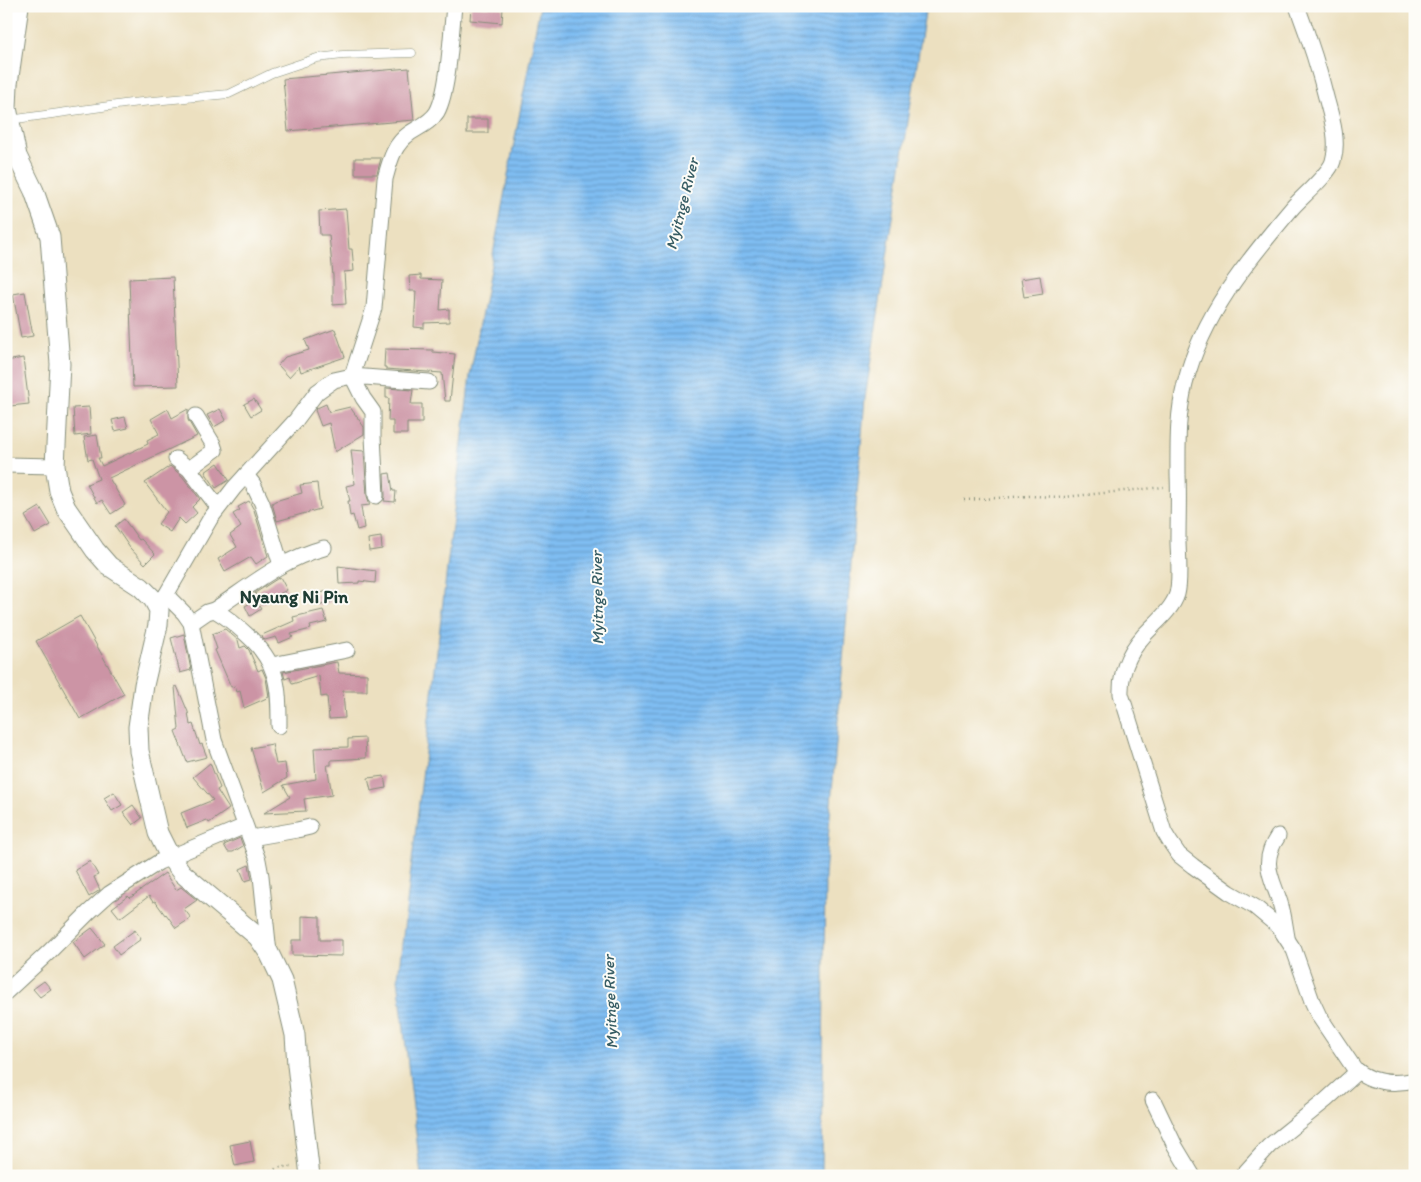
<svg xmlns="http://www.w3.org/2000/svg" width="1421" height="1182" font-family="Itim,sans-serif">
	<style>
		.water { fill: url(#water-rules); stroke: #4f7d93 }
		.building { fill: #cc94a5 }
		.lines { fill: none; stroke-linecap: round; stroke-linejoin: round }
		.service-casing { stroke: #868e7a; stroke-width: 9 }
		.minor-casing { stroke: #868e7a; stroke-width: 17 }
		.tertiary-casing { stroke: #868e7a; stroke-width: 21 }
		.path { stroke: #868e7a; stroke-width: 2.5; stroke-dasharray: 1 4; stroke-linecap: butt }
		.service { stroke: #fff; stroke-width: 8 }
		.minor { stroke: #fff; stroke-width: 15 }
		.tertiary { stroke: #fff; stroke-width: 19 }
		.labels { text-anchor: middle; dominant-baseline: central; stroke-width: 4; stroke-linejoin: round; paint-order: stroke }
		.water-label { font-size: 16px; font-style: italic; fill: #375d64; stroke: #fdfcf7 }
		.quarter-label { font-size: 18px; font-weight: bold; fill: #1f3d34; stroke: #fdfcf7 }
	</style>
	<defs>
		<pattern id="water-rules" width="6" height="5" patternUnits="userSpaceOnUse" patternTransform="scale(1.25)"><rect width="6" height="5" fill="#7fbdf2"/><path d="M0 2.5h6" fill="none" stroke="#679bc5"/></pattern>
	</defs>
	<rect width="100%" height="100%" fill="#fdfcf7"/>
	<filter id="ink" filterUnits="userSpaceOnUse"><feTurbulence type="fractalNoise" baseFrequency=".02" numOctaves="2"/><feDisplacementMap in="SourceGraphic" scale="10" xChannelSelector="R" yChannelSelector="G"/><feConvolveMatrix kernelMatrix="1 2 1 2 8 2 1 2 1" color-interpolation-filters="sRGB"/></filter>
	<filter id="wash" filterUnits="userSpaceOnUse"><feTurbulence type="fractalNoise" baseFrequency=".0096" numOctaves="4" result="noise"/><feDisplacementMap in="SourceGraphic" scale="20" xChannelSelector="R" yChannelSelector="G"/><feGaussianBlur stdDeviation="1.12" result="paint"/><feColorMatrix in="noise" values="0 0 0 0 0 0 0 0 0 0 0 0 0 0 0 0 0 1.4 0 .05"/><feComposite in="paint" operator="in"/></filter>
	<g filter="url(#wash)">
		<rect width="100%" height="100%" fill="#ece0c0"/>
		<polygon class="water" points="540,6 926,6 865,398 825,875 822,1176 421,1176 398,978 470,376"/>
		<g id="blocks">
			<g class="building">
				<polygon points="471,6 503,8 502,23 470,20"/>
				<polygon points="409,68 414,120 288,131 283,79"/>
				<rect x="467" y="119" width="21" height="14"/>
				<polygon points="355,158 381,158 377,174 355,174"/>
				<polygon points="346,209 349,249 352,249 354,271 344,272 346,304 333,305 333,276 329,235 320,235 319,211"/>
				<polygon points="421,275 421,279 442,280 440,310 449,309 449,322 424,323 424,328 414,327 416,291 410,291 409,276"/>
				<polygon points="1040,276 1043,294 1024,297 1021,279"/>
				<polygon points="173,277 178,386 133,387 129,279"/>
				<polygon points="25,292 33,336 21,338 13,294"/>
				<polygon points="335,329 345,357 301,372 299,366 289,377 278,365 285,357 309,350 305,340"/>
				<polygon points="385,349 433,350 433,352 455,354 450,401 445,401 442,373 386,369 386,367 384,367"/>
				<polygon points="23,358 29,404 10,406 6,376 6,361"/>
				<polygon points="386,388 413,390 411,404 422,404 422,423 407,423 407,434 393,434 393,421 388,421 389,398 386,398"/>
				<polygon points="254,399 261,410 251,416 244,404"/>
				<polygon points="326,404 329,412 350,407 364,427 364,434 335,452 329,423 321,426 315,410 317,408"/>
				<polygon points="89,407 91,434 75,436 73,408"/>
				<polygon points="168,409 172,418 188,409 188,420 197,436 109,478 125,505 111,514 102,500 97,503 87,484 99,479 92,459 88,460 84,437 97,435 101,458 98,458 102,466 148,444 147,440 159,434 151,419"/>
				<polygon points="220,409 226,420 214,427 207,415"/>
				<polygon points="125,417 128,428 115,431 112,420"/>
				<polygon points="351,450 364,451 367,496 370,505 361,506 364,528 357,530 353,515 350,516 348,501 350,501 346,486 355,484"/>
				<polygon points="218,463 229,480 216,488 205,472"/>
				<polygon points="170,466 182,476 200,499 192,507 197,513 185,524 179,518 170,532 158,524 167,512 145,483"/>
				<polygon points="390,473 393,491 396,491 395,502 384,501 385,496 384,474"/>
				<polygon points="317,483 320,509 277,521 272,503 275,501 302,493 300,485"/>
				<polygon points="249,501 254,510 268,556 256,564 251,557 225,572 218,559 237,547 230,535 241,527 233,514 240,510 238,507"/>
				<polygon points="40,507 51,525 35,534 25,516"/>
				<polygon points="124,519 139,540 141,539 155,554 145,564 130,548 115,526"/>
				<polygon points="381,537 382,549 369,551 368,539"/>
				<polygon points="338,566 376,571 375,583 359,581 359,583 339,584"/>
				<polygon points="280,577 287,590 261,604 255,593"/>
				<polygon points="327,591 331,602 318,606 315,595"/>
				<polygon points="255,600 261,609 250,616 245,606"/>
				<polygon points="323,610 327,622 310,626 311,629 291,634 293,637 279,643 276,637 265,640 263,638 262,635 294,621 293,617"/>
				<polygon points="80,616 124,694 80,719 36,641"/>
				<polygon points="225,629 238,640 240,648 245,646 249,650 258,671 262,669 266,678 269,697 244,708 240,691 237,692 235,686 231,687 215,650 217,649 212,634"/>
				<polygon points="184,634 191,670 180,673 171,638"/>
				<polygon points="337,662 339,673 367,674 367,691 343,691 345,718 329,719 327,696 321,697 319,676 292,684 290,677 285,679 283,672"/>
				<polygon points="177,686 188,712 190,725 193,724 200,745 202,744 207,757 187,762 175,731 179,729 175,687"/>
				<polygon points="365,738 366,758 331,760 331,765 327,765 332,795 304,799 306,811 264,813 290,797 283,785 316,779 314,748 348,747 348,739"/>
				<polygon points="272,744 276,764 285,763 287,778 264,792 251,748"/>
				<polygon points="210,763 220,788 217,790 229,809 209,823 207,820 187,828 181,813 213,800 193,777"/>
				<polygon points="384,776 386,788 371,791 368,778"/>
				<polygon points="114,792 122,805 112,811 104,798"/>
				<polygon points="133,805 142,818 133,825 123,812"/>
				<polygon points="240,838 243,846 233,852 228,852 224,845"/>
				<polygon points="90,861 98,875 94,877 100,890 89,897 75,870"/>
				<polygon points="249,865 252,879 245,881 240,869"/>
				<polygon points="165,873 176,890 181,887 197,900 184,909 191,918 176,928 166,914 165,915 155,901 153,902 149,896 120,918 112,908 128,896 130,898"/>
				<polygon points="302,916 320,917 320,940 342,940 342,956 292,955 292,940 302,940"/>
				<polygon points="92,928 105,944 85,959 73,942"/>
				<polygon points="135,930 141,939 119,955 113,946"/>
				<polygon points="44,981 51,989 40,997 33,989"/>
				<polygon points="250,1141 254,1162 235,1166 230,1145"/>
			</g>
		</g>
	</g>
	<g filter="url(#ink)">
		<use href="#blocks" fill-opacity="0" stroke="#868e7a" stroke-width="1"/>
		<g class="lines">
			<g class="service-casing">
				<polyline id="service" points="9,120 131,103 229,94 272,73 317,58 343,55 412,53"/>
			</g>
			<g class="minor-casing">
				<g id="minor">
					<path d="M1297,6C1309,38 1319,68 1327,101C1332,119 1339,142 1333,161C1330,173 1303,196 1293,207C1248,260 1202,315 1185,384C1177,416 1178,443 1178,475C1179,497 1178,519 1178,540C1178,555 1181,579 1177,594C1173,607 1161,618 1152,627C1133,645 1120,667 1121,694L1164,832L1170,842L1179,855L1193,866L1229,892L1255,907L1279,927L1294,950L1312,1001L1319,1016L1354,1068C1371,1083 1393,1085 1415,1080"/>
					<polyline points="176,459 189,469 218,507"/>
					<polyline points="6,465 55,466"/>
					<polyline points="189,469 215,450 213,444 196,416"/>
					<polyline points="246,475 253,484 262,503 281,565"/>
					<polyline points="376,496 373,436 373,412 363,398 352,376 429,382"/>
					<polyline points="166,595 184,613 191,623 214,740 258,860 261,876 269,953"/>
					<path d="M157,606L166,595L210,519L234,488L296,420L317,392L334,380L352,376L374,308L385,179C390,161 393,145 410,133C419,127 431,122 437,112C449,90 451,33 454,6"/>
					<path d="M214,610C226,616 236,625 246,634C278,662 279,685 279,726"/>
					<path d="M191,623L207,612L214,610C250,586 282,559 324,548"/>
					<polyline points="272,665 347,650"/>
					<path d="M1278,836C1259,864 1273,878 1281,906C1284,916 1285,926 1287,937"/>
					<polyline points="251,838 297,830 310,827"/>
					<polyline points="6,992 49,952 89,912 109,894 159,862 245,826"/>
					<polyline points="1153,1100 1175,1146 1193,1176"/>
					<polyline points="1242,1176 1269,1146 1326,1100 1358,1071"/>
				</g>
			</g>
			<g class="tertiary-casing">
				<polyline id="tertiary" points="19,6 8,84 7,108 17,156 34,191 50,237 60,364 55,466 59,491 66,508 95,550 109,566 141,587 153,599 159,610 158,625 144,685 138,727 139,751 158,833 170,857 182,873 258,937 269,953 282,980 295,1035 297,1065 310,1176"/>
			</g>
			<g class="path">
				<polyline points="964,500 1029,496 1065,497 1164,487"/>
				<polyline points="256,1176 281,1167 293,1167"/>
			</g>
			<use href="#service" class="service"/>
			<use href="#minor" class="minor"/>
			<use href="#tertiary" class="tertiary"/>
		</g>
	</g>
	<g class="labels">
		<g class="water-label">
			<text transform="translate(682 204) rotate(-76)">Myitnge River</text>
			<text transform="translate(597 598) rotate(-91)">Myitnge River</text>
			<text transform="translate(610 1002) rotate(-92)">Myitnge River</text>
		</g>
		<g class="quarter-label">
			<text x="294" y="597">Nyaung Ni Pin</text>
		</g>
	</g>
	<rect width="1421" height="1182" fill="none" stroke="#fdfcf7" stroke-width="25"/>
</svg>
